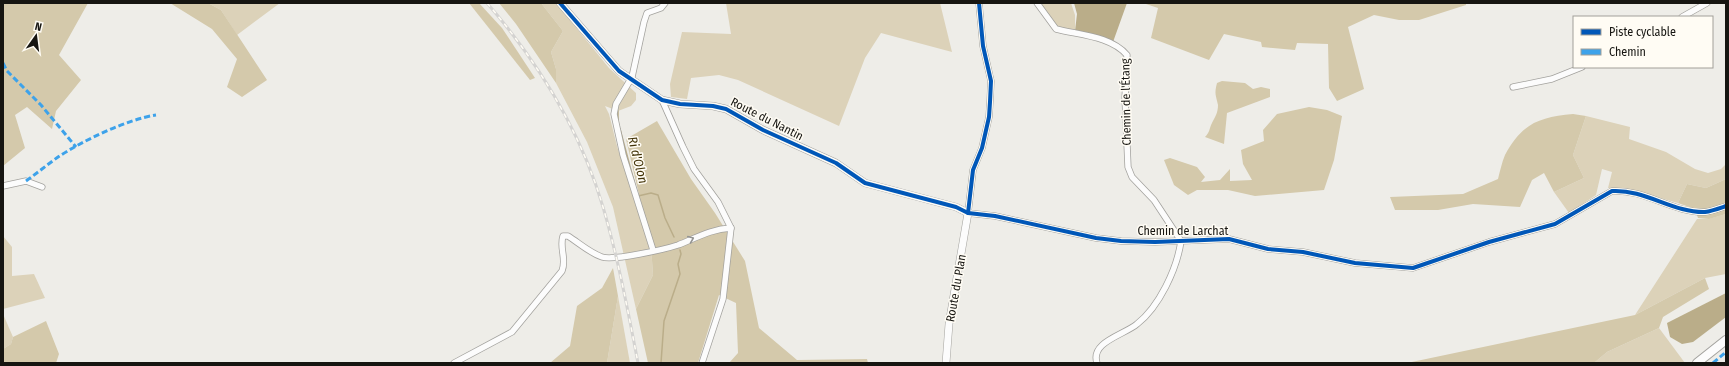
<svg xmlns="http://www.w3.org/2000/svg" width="1729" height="366" font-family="'Fira Sans Condensed',sans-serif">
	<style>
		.green { fill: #dcd2b9 }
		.forest { fill: #d4c9ab }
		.water { fill: #baad89 }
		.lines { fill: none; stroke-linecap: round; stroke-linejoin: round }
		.stream { stroke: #baad89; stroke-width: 1.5 }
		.minor-casing { stroke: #a3a29e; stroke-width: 7 }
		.tertiary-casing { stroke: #a3a29e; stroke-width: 8 }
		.primary-casing { stroke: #a3a29e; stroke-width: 10 }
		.minor { stroke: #fcfcfc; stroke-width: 5.5 }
		.tertiary { stroke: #fcfcfc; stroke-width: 7 }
		.primary { stroke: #fcfcfc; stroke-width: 8 }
		.rail-casing { stroke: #d4d3d1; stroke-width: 3 }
		.rail { stroke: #fffcf4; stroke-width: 1.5; stroke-dasharray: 4.5; stroke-linecap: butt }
		.quiet { stroke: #3da2ea; stroke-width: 3; stroke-dasharray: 6 3; stroke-linecap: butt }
		.cycleway-casing { stroke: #fffcf4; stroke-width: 6 }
		.cycleway { stroke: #0057b8; stroke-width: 4 }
		.oneway { stroke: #949492 }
		.labels { text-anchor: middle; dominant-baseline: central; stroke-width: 3; stroke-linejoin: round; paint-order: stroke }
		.street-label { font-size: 12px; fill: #161511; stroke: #fffcf4 }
		.water-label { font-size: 13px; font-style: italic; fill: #423308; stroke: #fffcf4 }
	</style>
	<rect width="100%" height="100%" fill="#eeede8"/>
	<g class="green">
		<polygon points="208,3 280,3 237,35 221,10"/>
		<polygon points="541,3 556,3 609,68 636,93 636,100 631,106 618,111 605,106 609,114 617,146 645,234 651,246 653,275 636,309 613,207 587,142 556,83 556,69 551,52 563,31"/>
		<polygon points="726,3 940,3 952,52 881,33 865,58 839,126 738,80 719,75 691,78 687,99 671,97 670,84 682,32 731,34"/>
		<polygon points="1039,3 1071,3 1075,15 1075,31 1058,28"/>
		<polygon points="1586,116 1630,127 1629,139 1666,152 1695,169 1708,173 1721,169 1726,164 1726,179 1706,188 1687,184 1678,203 1624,188 1608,188 1612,172 1602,169 1596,195 1569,213 1554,192 1584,178 1573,155"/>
		<polygon points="1726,214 1726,274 1705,278 1635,315 1697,219 1708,219"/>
		<polygon points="3,236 12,247 12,276 34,274 45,298 3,309"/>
		<polygon points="618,296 630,363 607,363"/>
		<polygon points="3,314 13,337 11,344 3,349"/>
		<polygon points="1659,328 1685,363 1594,363 1607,352"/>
	</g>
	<g class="forest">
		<polygon points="3,3 88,3 59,55 81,80 56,111 52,129 27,107 15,115 25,148 3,166"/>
		<polygon points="170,3 208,3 221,10 267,80 242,97 227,87 237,59 212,29"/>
		<polygon points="469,3 479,3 502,28 535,78 530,80"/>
		<polygon points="499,3 541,3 563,31 551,52 556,69 556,83 516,24"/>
		<polygon points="1143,3 1466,3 1466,5 1419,20 1399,20 1374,15 1348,27 1364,89 1337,101 1329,88 1328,44 1297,43 1295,50 1262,47 1261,42 1224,34 1209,60 1151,38 1158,8"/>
		<path d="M1222,81L1245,83L1253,89L1261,87L1270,89V97L1227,113L1224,144L1205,137C1210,132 1209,129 1212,123C1215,117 1218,113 1218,105C1216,95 1214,94 1217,83Z"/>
		<polygon points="1309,107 1327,110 1342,116 1334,160 1324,190 1255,196 1228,190 1197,190 1188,195 1174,185 1164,160 1170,158 1197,167 1205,177 1201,182 1220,180 1230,169 1230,181 1252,180 1243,164 1241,150 1264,141 1263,130 1277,114"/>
		<path d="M1573,114L1586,116L1573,155L1584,178L1554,192L1544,173L1532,180L1520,207L1473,204L1438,210H1395L1390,197L1463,194L1498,179C1500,171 1502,162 1505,155C1522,123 1540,117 1573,114Z"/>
		<polygon points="657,121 691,179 715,213 745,261 759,328 797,360 867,359 868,363 729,363 738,353 736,303 719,295 698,363 648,363 636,309 653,275 651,246 626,139"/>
		<polygon points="1726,179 1726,214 1709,219 1698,218 1695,209 1678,203 1687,184 1706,188"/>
		<polygon points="613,268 618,296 607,363 550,363 570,346 577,306 602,288"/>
		<polygon points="1705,278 1709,289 1663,317 1659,328 1607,352 1594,363 1407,363 1635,315"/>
		<polygon points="46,321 59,354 56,363 3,363 3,349 11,344 13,337"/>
	</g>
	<g class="water">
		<polygon points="1074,3 1127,3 1113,42 1075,31 1077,14"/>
		<polygon points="1726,293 1726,317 1693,342 1682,344 1670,337 1667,323"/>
	</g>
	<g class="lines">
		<g class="stream">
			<polyline points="618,111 618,121"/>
			<polyline points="620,129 635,185"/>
			<polyline points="638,196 651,193 658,195 665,218 674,237"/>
			<polyline points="661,363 664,321 680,274 678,264 681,254 680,250"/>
		</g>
		<g class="minor-casing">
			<g id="minor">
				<path d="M979,3L983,46L991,81L990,102L989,117L982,148L973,170L968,213L995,216L1096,238L1121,241L1155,242L1229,239L1268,249L1303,252L1355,263L1413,268L1489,242L1555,224L1612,191C1645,189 1673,213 1705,212C1712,211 1720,208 1726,206"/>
				<path d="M1037,3L1056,29C1079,35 1111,36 1127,55L1125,98L1128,167L1132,177L1154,200L1181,241"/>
				<polyline points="1682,17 1707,3"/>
				<polyline points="1513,87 1552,79 1582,67"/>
				<polyline points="662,100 683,147 694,169 718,202 731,228 723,299 702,363"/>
				<polyline points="3,186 26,181 42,187"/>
				<polyline points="653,250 623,155 614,114 616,104 632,77 644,22 647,13 661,8 665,3"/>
				<path d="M454,363L512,332L562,271C567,259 559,248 563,236H568C579,243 590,253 602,257C613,261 666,249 678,245C696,238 711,229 731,228"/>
				<path d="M1097,363C1090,342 1124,335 1137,324C1159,307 1177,269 1181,241"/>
			</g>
		</g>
		<g class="tertiary-casing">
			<polyline id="tertiary" points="560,3 619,71 662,100 680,104 713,106 726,109 763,130 836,163 865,183 956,207 968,213 949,324 946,363"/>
		</g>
		<g class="primary-casing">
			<polyline id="primary" points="1697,363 1726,340"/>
		</g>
		<use href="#minor" class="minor"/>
		<use href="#tertiary" class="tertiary"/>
		<use href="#primary" class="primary"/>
		<g class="rail-casing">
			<path id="rail" d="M487,3C538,62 581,132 603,207C618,258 628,311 638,363"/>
		</g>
		<use href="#rail" class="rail"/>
		<g class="quiet">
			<polyline points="3,63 7,71 41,105 76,147"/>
			<path d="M26,181C37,173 47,165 58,157C82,141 128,119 156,115"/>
			<polyline points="1713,363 1726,352"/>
		</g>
		<g class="cycleway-casing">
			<g id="cycleway">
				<path d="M560,3L619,71L662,100L680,104L713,106L726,109L763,130L836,163L865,183L956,207L968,213L995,216L1096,238L1121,241L1155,242L1229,239L1268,249L1303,252L1355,263L1413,268L1489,242L1555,224L1612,191C1645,189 1673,213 1705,212C1712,211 1720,208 1726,206"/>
				<polyline points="968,213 973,170 982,148 989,117 990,102 991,81 983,46 979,3"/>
			</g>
		</g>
		<use href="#cycleway" class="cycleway"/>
	</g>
	<defs><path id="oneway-chevron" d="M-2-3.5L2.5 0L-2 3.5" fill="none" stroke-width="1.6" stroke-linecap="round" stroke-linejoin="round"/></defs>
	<use class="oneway" href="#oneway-chevron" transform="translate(691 239) rotate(-23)"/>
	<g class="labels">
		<g class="street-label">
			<text transform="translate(1126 102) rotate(-91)">Chemin de l'Étang</text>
			<text transform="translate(767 119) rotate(27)">Route du Nantin</text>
			<text x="1183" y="231">Chemin de Larchat</text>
			<text transform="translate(956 288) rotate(-80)">Route du Plan</text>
		</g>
		<g class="water-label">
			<text transform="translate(638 160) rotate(76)">Ri d'Olon</text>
		</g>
	</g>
	<rect width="1729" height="366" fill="none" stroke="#161511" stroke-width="8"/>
	<rect x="1573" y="16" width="140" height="52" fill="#fffcf4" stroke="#a2a099"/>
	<rect x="1581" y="29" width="20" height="6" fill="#0057b8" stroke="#a2a099"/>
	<text x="1609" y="36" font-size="12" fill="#161511">Piste cyclable</text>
	<rect x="1581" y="49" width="20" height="6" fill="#3da2ea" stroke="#a2a099"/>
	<text x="1609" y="56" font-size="12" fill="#161511">Chemin</text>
	<g transform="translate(36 36) rotate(14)" stroke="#fffcf4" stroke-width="3" paint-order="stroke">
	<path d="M0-3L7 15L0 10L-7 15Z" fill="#161511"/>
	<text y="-6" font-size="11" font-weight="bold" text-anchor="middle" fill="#161511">N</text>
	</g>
</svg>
